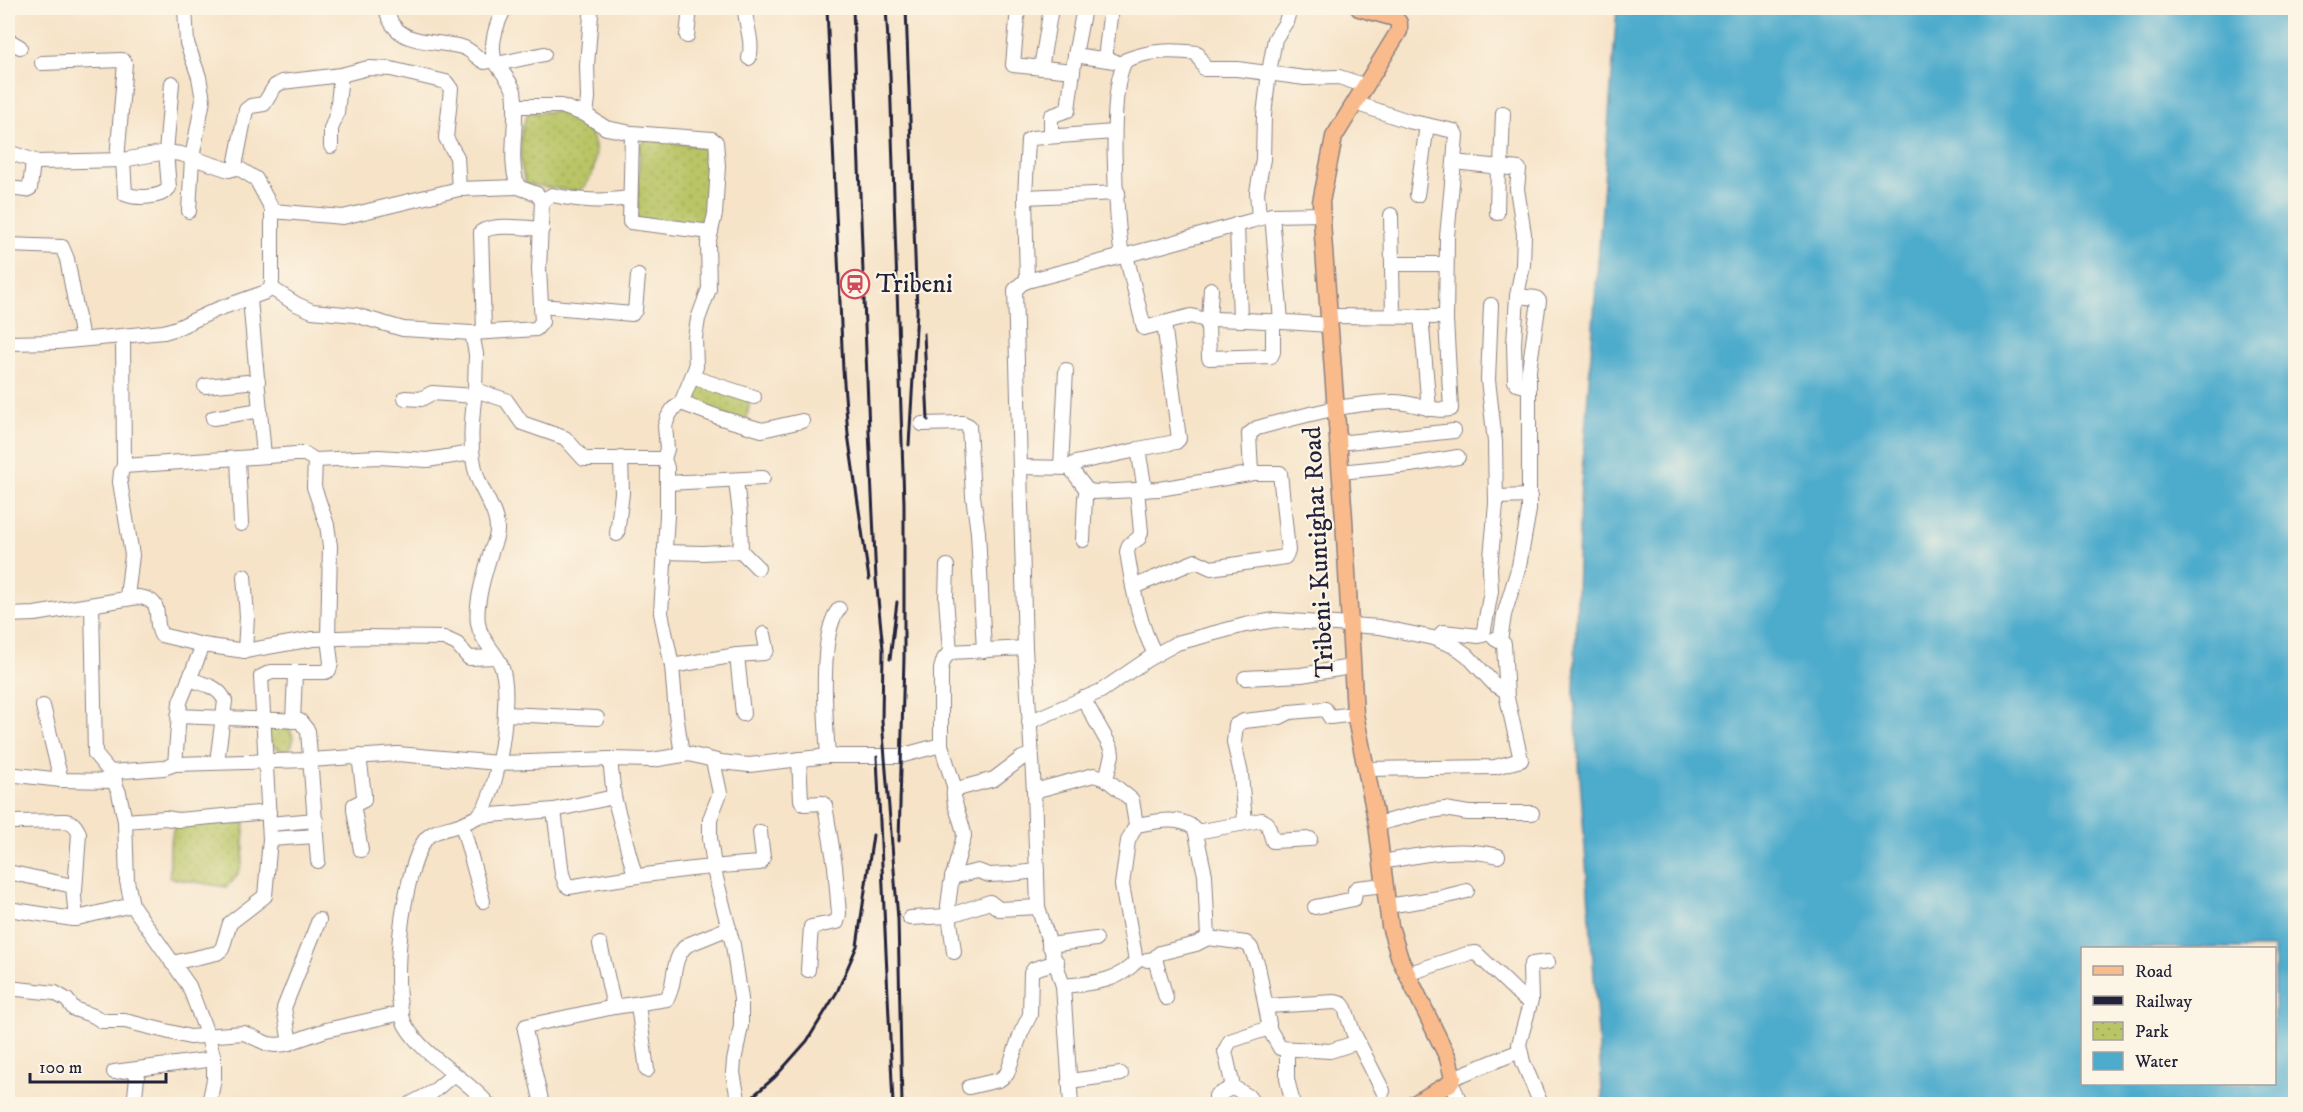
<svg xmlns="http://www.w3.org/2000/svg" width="2303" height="1112" font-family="'IM FELL DW Pica',serif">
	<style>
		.park { fill: url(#park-dots); stroke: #6e7450; stroke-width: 1.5 }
		.water { fill: #4dabcc; stroke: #386684; stroke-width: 1.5; fill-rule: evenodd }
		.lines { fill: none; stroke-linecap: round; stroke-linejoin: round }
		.minor-casing { stroke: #8c8282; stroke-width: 16 }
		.major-casing { stroke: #8c8282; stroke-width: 19 }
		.minor { stroke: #fff; stroke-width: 14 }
		.major { stroke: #fabb8c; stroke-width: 16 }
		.rail { stroke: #22223b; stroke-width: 3 }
		.labels { text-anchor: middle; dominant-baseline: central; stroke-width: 4.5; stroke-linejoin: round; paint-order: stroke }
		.poi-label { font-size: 26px; fill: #22223b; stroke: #fcf5e5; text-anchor: start }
		.street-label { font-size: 26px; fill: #22223b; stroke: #fcf5e5 }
	</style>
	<defs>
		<pattern id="park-dots" width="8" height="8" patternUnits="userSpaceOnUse" patternTransform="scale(1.5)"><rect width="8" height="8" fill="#b9c566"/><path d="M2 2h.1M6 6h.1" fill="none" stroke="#9fa959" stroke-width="1.8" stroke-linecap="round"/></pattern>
	</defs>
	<rect width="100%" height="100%" fill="#fcf5e5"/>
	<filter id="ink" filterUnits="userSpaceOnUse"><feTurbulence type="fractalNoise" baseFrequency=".0167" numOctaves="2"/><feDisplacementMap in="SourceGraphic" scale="12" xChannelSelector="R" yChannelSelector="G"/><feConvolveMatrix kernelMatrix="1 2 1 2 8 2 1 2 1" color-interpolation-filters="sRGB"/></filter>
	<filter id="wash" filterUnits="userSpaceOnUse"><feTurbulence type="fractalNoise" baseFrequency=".008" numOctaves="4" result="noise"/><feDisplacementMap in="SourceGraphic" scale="24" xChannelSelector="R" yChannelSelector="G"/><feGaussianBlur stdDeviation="1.35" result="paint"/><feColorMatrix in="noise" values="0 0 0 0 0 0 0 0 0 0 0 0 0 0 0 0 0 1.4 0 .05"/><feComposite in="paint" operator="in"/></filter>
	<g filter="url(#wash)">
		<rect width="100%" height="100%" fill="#f6e3c8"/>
		<g class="park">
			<path d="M563,111C570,115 578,119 584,124C602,144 598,175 579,192L526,184C518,162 518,134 528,113Z"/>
			<polygon points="647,138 708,148 714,172 706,231 637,221 640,145"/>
			<polygon points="699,380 751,393 746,423 688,404"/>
			<path d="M271,725L289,729C295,737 294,743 288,751L280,750L270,744L268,735Z"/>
			<path d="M238,820L245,824C242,849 249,870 226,887L170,878V844L174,827Z"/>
		</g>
		<path class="water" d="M1617,8H2295V1104H1603L1574,693L1580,500ZM2082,948H2274V1084H2082Z"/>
	</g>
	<g filter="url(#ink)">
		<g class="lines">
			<g class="minor-casing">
				<g id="minor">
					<polyline points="185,8 187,43 199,77 203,100 192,158 189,211"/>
					<path d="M386,8C394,48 433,39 462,47C471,49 477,59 485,62L495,60"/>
					<path d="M745,8C745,24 754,42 749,58"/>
					<polyline points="1018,8 1013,65 1073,71"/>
					<polyline points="687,36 690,8"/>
					<polyline points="8,40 20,47"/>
					<polyline points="1075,55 1114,61"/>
					<polyline points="1105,59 1111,8"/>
					<polyline points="42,63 122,60 125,63 117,160"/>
					<polyline points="497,64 544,54"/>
					<polyline points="1041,68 1051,8"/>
					<polyline points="1355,103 1408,121 1454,131 1456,135 1454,162 1519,169 1517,189 1524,234 1523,265 1517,296 1514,344 1515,381 1517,384 1529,387"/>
					<polyline points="515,106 561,106 586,115 606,128 632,133 712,139 716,142 718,166 715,214 708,244 709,289 698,319 695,338 696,367 681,403 673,409 668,417 665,426 667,449 664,459"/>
					<polyline points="586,115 588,98 587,65 591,15"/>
					<polyline points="632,133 630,222 711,232"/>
					<polyline points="1051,136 1051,116 1068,110 1075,55 1084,8"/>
					<polyline points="331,146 331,129 337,113 341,75"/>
					<polyline points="8,152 38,162 123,160 166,152 181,154 229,170 236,168"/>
					<path d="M123,160L125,194C137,199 161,198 169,188L166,152L172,83"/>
					<polyline points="1501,166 1503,113"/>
					<polyline points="8,188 26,190 30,188 33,161"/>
					<polyline points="1417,195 1427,125"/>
					<polyline points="1025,197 1118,193"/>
					<path d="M542,201L552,195C581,201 600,202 629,198"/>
					<polyline points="272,211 343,217 459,189 518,187"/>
					<polyline points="1497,213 1498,166"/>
					<polyline points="1272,215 1281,321"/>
					<polyline points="1391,215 1393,316"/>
					<polyline points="1259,218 1257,192 1263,159 1264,115 1269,72 1275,39 1286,22 1290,8"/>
					<polyline points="1237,224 1240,320"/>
					<polyline points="8,245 62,247 67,259 82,339"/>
					<polyline points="1126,255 1144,328 1191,316 1209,321 1211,289"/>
					<path d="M1122,256C1116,220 1107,88 1126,60C1151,50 1171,50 1197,53L1205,69H1237L1305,78L1339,77L1366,86"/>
					<polyline points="1392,264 1446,264"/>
					<polyline points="1027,281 1025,197 1028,140 1032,138 1114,132"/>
					<polyline points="271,288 296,304 312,311 355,315 403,329 472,333 476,354 475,390 506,400 522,423 565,438 584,459 664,459 667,468 667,515 661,613 672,666 676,714 682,755"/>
					<polyline points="250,299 264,456"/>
					<polyline points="541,306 632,314 635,310 638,276"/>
					<polyline points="1329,316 1446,317"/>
					<polyline points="1421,316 1429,409"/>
					<path d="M1273,321V352L1271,356L1209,358L1208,324L1212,319C1251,320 1290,322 1329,325"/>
					<path d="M484,331L481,232C494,223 526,228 542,229"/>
					<path d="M472,333L536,329L542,322L539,269L542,201L537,194L518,187C507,156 519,123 514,91C510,80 502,73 496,63C488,47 497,22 505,8"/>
					<polyline points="123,336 124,466"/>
					<polyline points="8,343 57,342 164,332 177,328 218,309 266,292 271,288 272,281 272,209 256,179 235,166 246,110 251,106 264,104 275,86 282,82 341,75 368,68 391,69 446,82 451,89 446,138 457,157 459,189"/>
					<polyline points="692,377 754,397"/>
					<polyline points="205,386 258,381"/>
					<path d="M475,390C472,419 468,447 477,476C482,493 498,512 497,531C497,538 493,545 491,552C485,572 475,603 478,623C480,639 493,649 500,663C506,676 506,693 505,707C505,731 496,800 478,816C474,819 466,822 461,824C450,829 433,829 425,840C403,871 388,993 406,1026C425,1058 464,1076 488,1104"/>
					<polyline points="405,398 421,399 432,393 475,396"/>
					<polyline points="681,403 721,418 762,430 802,421"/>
					<polyline points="213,418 260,410"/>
					<polyline points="922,424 963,423 969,426 973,496 978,532 984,651"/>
					<polyline points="1338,443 1454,431"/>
					<polyline points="238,458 241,524"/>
					<path d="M1020,467L1070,468L1087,490L1094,492L1159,489L1249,474L1251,472L1249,434L1257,428C1301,416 1346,403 1392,402C1413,401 1431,413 1451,409L1446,320L1447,237L1454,162"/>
					<polyline points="1061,467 1066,370"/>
					<polyline points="1070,468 1075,463 1137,450"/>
					<polyline points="1340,472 1410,465 1458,457"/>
					<polyline points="736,481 740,514 741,551"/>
					<polyline points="667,483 763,478"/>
					<path d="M1137,490L1141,532L1139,538L1129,545L1127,552C1133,588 1138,622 1155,654"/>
					<polyline points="1145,490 1138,449 1176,442 1179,439 1164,323"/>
					<polyline points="1496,497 1530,496"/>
					<polyline points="617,534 622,493 621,458"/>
					<polyline points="1083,540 1085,498 1087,490"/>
					<polyline points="664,552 703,553 741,551 758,568"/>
					<polyline points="947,566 946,598 950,652 1025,648"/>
					<polyline points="244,576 247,616 245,651"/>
					<polyline points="1133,587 1196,561 1211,568 1285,557 1288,551 1280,473 1250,473"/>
					<polyline points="127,597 132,555 120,482 121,472 124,466 296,454 305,454 315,460 379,457 427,460 472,453"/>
					<polyline points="92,605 95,754 110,772 119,793 125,821 127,881 132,905 189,986 207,1034 214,1059 214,1079 209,1104"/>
					<path d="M8,615L35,614L138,597C166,600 152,617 161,635L203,645L245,651L313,639L365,637L444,638L457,644L469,658L496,657"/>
					<polyline points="1438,640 1443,632 1479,636 1483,635 1491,591 1490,568 1496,504 1495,442 1488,380 1491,305"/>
					<polyline points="1500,641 1504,615 1519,566 1529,510 1529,370 1539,301 1536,298 1517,296"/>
					<polyline points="950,652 944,659 941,669 941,745 955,789"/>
					<polyline points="737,655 743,714"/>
					<polyline points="672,666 737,655 764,653 767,649 764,634"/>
					<polyline points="1245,678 1301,675 1351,667"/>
					<path d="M189,679C203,684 219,686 225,701L217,762"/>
					<polyline points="1083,698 1111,748 1112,755 1106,779"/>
					<polyline points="43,706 61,780"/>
					<polyline points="505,714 597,718"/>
					<polyline points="178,716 300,721 308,731 318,861"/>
					<polyline points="293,721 295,673"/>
					<polyline points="1029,722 1101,691 1148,659 1177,643 1245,625 1275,620 1380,627 1433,638 1456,647 1467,655 1494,684 1506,691"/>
					<polyline points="359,756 364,795 364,800 354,805 354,810 361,850"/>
					<path d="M828,756C826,724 818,633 839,609"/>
					<polyline points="610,759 614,797 635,876"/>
					<polyline points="799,759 801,800 804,804 822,803 825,805 835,866 839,914 837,922 811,927 808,970"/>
					<polyline points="713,761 720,793 710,819 710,838 715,874 733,945 741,999 741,1026 734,1061 733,1073 739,1104"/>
					<polyline points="175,764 310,760 398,754 498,763 610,759 652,760 689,754 721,762 749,765 828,756 900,756 941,745"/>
					<polyline points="1366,769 1495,767 1521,760 1507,698 1504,644 1495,639"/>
					<polyline points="110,772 164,768 175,764 180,702 203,645"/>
					<polyline points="8,774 61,780 115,781"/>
					<path d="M1034,791L1094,775L1106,779L1132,800L1136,825L1128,841L1122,885L1136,961C1118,983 1089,983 1063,986"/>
					<path d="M614,797L554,810L562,874L566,885L569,887C633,876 696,867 760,863L763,858L760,832"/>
					<path d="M8,814L9,819L14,822L65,821C73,822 75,825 79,833L75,891"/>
					<polyline points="478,816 554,810"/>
					<polyline points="125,821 165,818 178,820 269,812"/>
					<polyline points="1245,823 1241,774 1234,742 1236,725 1244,721 1280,717 1290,712 1325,709 1330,717 1355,714"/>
					<polyline points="269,824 316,820"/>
					<polyline points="462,824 483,901"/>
					<polyline points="1377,824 1423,812 1445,809 1468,813 1532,813"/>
					<path d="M1136,825C1154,822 1180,815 1195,829L1205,875L1208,938"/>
					<polyline points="1196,832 1262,820 1267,823 1273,841 1310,839"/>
					<polyline points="270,839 316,836"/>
					<path d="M1382,862C1422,855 1457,846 1498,856"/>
					<polyline points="8,872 73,886 76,919"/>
					<polyline points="952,877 978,871 989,875 1010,874 1037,871"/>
					<polyline points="1387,906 1439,898 1467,891"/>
					<polyline points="1315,907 1354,899 1355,890 1357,888 1385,885"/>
					<polyline points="8,909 73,919 132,905"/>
					<polyline points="910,918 948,916 990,902 999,909 1038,907"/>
					<polyline points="600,944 614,1007"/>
					<polyline points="1049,945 1096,939"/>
					<path d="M954,952L948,906L951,883L964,836C963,820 952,806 954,790L994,779L1022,758L1031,755"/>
					<polyline points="1154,959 1160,953 1196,944 1208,938 1246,943 1251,948 1258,966 1269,1024 1266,1029 1230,1041 1225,1051 1233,1087 1248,1096 1254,1104"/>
					<polyline points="1147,960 1155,959 1166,998"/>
					<polyline points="172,963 217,953 222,949 230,923 265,896 270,839 261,677 271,672 325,672 329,670 331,663 328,638 330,546 327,525 314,487 315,460"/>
					<polyline points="1407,974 1467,954 1476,953 1523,998 1531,1000"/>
					<polyline points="8,988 55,993 67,1000 74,1009 94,1016 102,1021 125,1021 190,1037 244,1033 268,1044 276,1045 286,1044 326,1030 402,1013"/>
					<polyline points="638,1005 647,1070"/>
					<polyline points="1267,1006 1335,1002 1342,1004 1345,1008 1353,1032 1383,1091"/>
					<polyline points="1268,1027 1280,1048 1330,1051 1358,1042"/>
					<polyline points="290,1043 284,1008 319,920"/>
					<polyline points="1287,1049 1287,1079 1293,1104"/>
					<polyline points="114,1072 214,1059"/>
					<polyline points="1453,1078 1520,1051"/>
					<polyline points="1070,1081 1121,1074"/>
					<polyline points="1451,1082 1461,1104"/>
					<polyline points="969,1087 999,1080 1007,1074 1021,1033 1030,1015 1031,973 1034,969 1057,962"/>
					<polyline points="134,1104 138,1069"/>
					<polyline points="410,1104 433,1092 454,1074"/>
					<path d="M542,1104L525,1030L526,1026L614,1007L667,999C677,982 670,960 687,945L729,928"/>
					<polyline points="1071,1104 1063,986 1038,907 1034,791 1025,648 1015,290 1021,284 1027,281 1165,245 1272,215 1322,214"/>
					<polyline points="1216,1104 1216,1096 1233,1087"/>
					<polyline points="1541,1104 1523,1062 1519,1044 1531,1000 1530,968 1532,964 1548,962"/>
				</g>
			</g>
			<g class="major-casing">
				<polyline id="major" points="1359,8 1395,18 1399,23 1399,31 1334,137 1321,202 1323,236 1344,519 1355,714 1377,824 1390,926 1400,959 1448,1058 1453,1078 1449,1084 1414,1104"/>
			</g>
			<use href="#minor" class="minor"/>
			<use href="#major" class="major"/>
			<g class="rail">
				<polyline points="827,8 843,370 848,434 869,579"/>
				<polyline points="853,8 869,431 876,579 883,649 882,721 898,919 902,1104"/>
				<polyline points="886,8 890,74 904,503 904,658 899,841"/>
				<polyline points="906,8 917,311 909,445"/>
				<polyline points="924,334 928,420"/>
				<polyline points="890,659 897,602"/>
				<polyline points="877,757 893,1104"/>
				<polyline points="744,1104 775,1077 807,1041 837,992 857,946 873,835"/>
			</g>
		</g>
	</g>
	<defs>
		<g id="station-ring" transform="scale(1.5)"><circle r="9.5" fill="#fcf5e5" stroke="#d1495b" stroke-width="1.5"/><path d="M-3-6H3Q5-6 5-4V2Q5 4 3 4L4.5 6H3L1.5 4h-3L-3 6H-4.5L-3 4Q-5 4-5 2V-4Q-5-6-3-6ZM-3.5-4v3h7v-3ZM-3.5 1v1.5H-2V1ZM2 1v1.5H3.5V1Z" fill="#d1495b"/></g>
	</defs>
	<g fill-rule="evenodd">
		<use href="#station-ring" x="855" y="284"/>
	</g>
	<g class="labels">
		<g class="poi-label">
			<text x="876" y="284">Tribeni</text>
		</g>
		<g class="street-label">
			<text transform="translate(1319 552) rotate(-93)">Tribeni-Kuntighat Road</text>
		</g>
	</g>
	<rect width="2303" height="1112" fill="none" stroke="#fcf5e5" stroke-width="30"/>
	<rect x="2081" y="947" width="195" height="138" fill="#fcf5e5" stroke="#a5a1a1" stroke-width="1.5"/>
	<rect x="2093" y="966" width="30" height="9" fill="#fabb8c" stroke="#a5a1a1" stroke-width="1.5"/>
	<text x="2135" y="977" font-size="18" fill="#22223b">Road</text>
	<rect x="2093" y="996" width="30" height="9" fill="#22223b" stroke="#a5a1a1" stroke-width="1.5"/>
	<text x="2135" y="1007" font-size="18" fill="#22223b">Railway</text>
	<rect x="2093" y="1022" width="30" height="18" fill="url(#park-dots)" stroke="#a5a1a1" stroke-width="1.5"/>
	<text x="2135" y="1037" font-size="18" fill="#22223b">Park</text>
	<rect x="2093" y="1052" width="30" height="18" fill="#4dabcc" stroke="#a5a1a1" stroke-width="1.5"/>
	<text x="2135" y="1067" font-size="18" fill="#22223b">Water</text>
	<path d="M30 1073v9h136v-9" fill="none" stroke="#22223b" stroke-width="3"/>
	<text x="39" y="1073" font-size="18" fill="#22223b" stroke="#fcf5e5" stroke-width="4.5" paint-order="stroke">100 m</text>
</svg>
